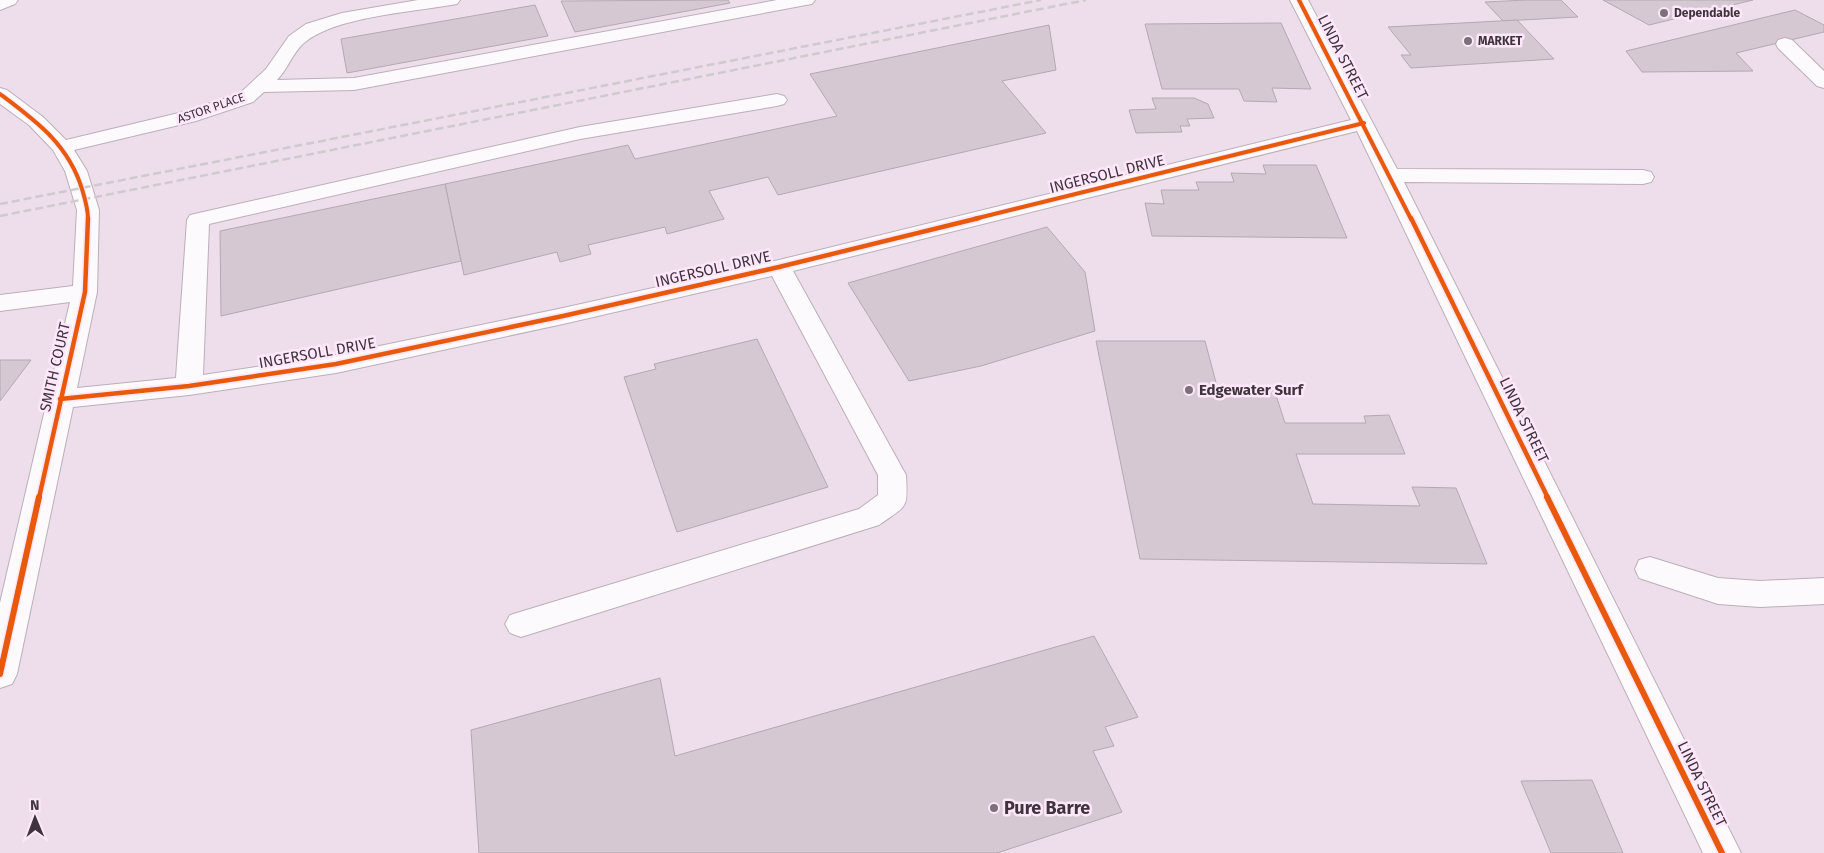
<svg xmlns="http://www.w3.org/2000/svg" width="1824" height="853" font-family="'Fira Sans',sans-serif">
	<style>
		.building { fill: #d5c8d2; stroke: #b4a8b2 }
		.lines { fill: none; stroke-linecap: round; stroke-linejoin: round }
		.minor-casing { stroke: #bbafb9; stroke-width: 2 }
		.minor { fill: #fcfafc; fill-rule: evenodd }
		.rail { stroke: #cfcace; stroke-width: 2.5; stroke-dasharray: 8 4; stroke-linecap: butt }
		.cycleway-far2-casing { stroke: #fee7fa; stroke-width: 6 }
		.cycleway-far1-casing { stroke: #fee7fa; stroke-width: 8 }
		.cycleway-casing { stroke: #fee7fa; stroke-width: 9 }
		.cycleway-far2 { stroke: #e8590c; stroke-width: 4 }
		.cycleway-far1 { stroke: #e8590c; stroke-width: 4.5 }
		.cycleway { stroke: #e8590c; stroke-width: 6 }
		.poi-dot { fill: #7c707a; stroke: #fee7fa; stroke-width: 2 }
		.labels { text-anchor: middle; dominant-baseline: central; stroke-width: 5; stroke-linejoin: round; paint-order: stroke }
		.far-poi-label { font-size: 12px; font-weight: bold; fill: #3f343d; stroke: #fee7fa; text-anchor: start }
		.far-street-label { font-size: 12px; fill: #3f343d; stroke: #fee7fa }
		.street-label { font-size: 15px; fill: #3f343d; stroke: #fee7fa }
		.poi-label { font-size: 15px; font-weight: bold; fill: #3f343d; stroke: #fee7fa; text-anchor: start }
		.near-poi-label { font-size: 18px; font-weight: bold; fill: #3f343d; stroke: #fee7fa; text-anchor: start }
	</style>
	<rect width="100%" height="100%" fill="#eedeeb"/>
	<g class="building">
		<polygon points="728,0 730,3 575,32 561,1"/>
		<polygon points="1526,0 1561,0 1578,17 1503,21 1485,2"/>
		<polygon points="1603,0 1753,0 1649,25"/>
		<polygon points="535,5 548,36 347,73 341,39"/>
		<polygon points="1795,10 1824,25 1824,32 1736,53 1753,71 1642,72 1626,51"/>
		<polygon points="1517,20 1554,59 1411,68 1401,55 1411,55 1388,27"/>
		<polygon points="1281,23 1311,89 1272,88 1277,102 1244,101 1239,89 1162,89 1145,24"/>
		<polygon points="1049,25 1056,70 1002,81 1046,133 778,195 768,177 709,191 724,219 667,234 665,227 588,245 591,254 560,262 557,252 464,275 445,184 628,145 635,159 837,116 810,74"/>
		<polygon points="1152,98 1194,98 1208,104 1214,118 1187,119 1190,126 1180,126 1182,132 1136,133 1129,110 1156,109"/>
		<polygon points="1263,165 1316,165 1347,238 1152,236 1145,203 1164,204 1161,190 1199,190 1196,182 1234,182 1231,173 1266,174"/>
		<polygon points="445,184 461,261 221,316 220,231"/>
		<polygon points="1047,227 1085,272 1095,331 981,366 909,381 848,283"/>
		<polygon points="757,339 828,487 677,532 624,377 656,369 654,364"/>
		<polygon points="1096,341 1205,341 1218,390 1274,389 1285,423 1366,423 1364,416 1389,415 1405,454 1296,454 1313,504 1420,506 1412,487 1456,488 1487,564 1140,559"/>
		<polygon points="0,360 31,360 0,401"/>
		<polygon points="1094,636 1138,717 1105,727 1114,746 1093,751 1122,812 997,853 479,853 471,730 660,678 675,756"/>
		<polygon points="1592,780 1623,853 1551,853 1521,781"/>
	</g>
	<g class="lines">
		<g class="minor-casing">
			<g id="minor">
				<polygon points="0,0 18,0 15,4 0,10"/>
				<path d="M418,0H460L457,4L451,5C411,12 334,17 304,43C293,52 288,69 277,80L354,78L777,0H815L812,4L806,5L354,90L264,92L253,102L196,121L74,150L87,171L99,210L97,292L77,388L176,378L187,220L190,215L580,127L777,94L784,96L787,100L784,104L777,106L580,139L209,224L203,375L336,355L563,308L779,260L1351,120L1290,0H1308L1397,169L1643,170L1651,172L1654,177L1651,182L1643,184L1404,182L1741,853H1703L1357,131L793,271L906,475C908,510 907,505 879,525L521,637L510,633L505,624L510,615L859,509L878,495V475L772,276L563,324L336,373L189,395L73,407L17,674L12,684L0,688V603L70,302L0,311V295L73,286L77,210L65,171L53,150L29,125L0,104V88L7,90L43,117L66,140L183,112L239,94L266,69L289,36L306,24L342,13Z"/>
				<polygon points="1785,38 1792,40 1824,71 1824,88 1817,86 1778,48 1776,44 1778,40"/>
				<polygon points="1650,557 1718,578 1760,581 1824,578 1824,604 1760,607 1718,604 1639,578 1635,569 1639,560"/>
			</g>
		</g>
		<use href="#minor" class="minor"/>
		<g class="rail">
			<polyline points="0,204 1041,0"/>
			<polyline points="0,216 1086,0"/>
		</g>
		<g class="cycleway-far2-casing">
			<g id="cycleway-far2">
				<polyline points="1299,0 1411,219"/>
				<path d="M0,94C36,121 68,144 82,189C85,199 88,208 88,219"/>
				<polyline points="974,219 1364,123"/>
			</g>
		</g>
		<g class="cycleway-far1-casing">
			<g id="cycleway-far1">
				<polyline points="1411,218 1548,498"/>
				<polyline points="60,399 189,386 336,364 563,316 779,267 979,218"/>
				<polyline points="39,498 85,292 88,218"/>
			</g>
		</g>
		<g class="cycleway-casing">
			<g id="cycleway">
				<polyline points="1547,497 1722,853"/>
				<polyline points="0,674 39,497"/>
			</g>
		</g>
		<use href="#cycleway-far2" class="cycleway-far2"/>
		<use href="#cycleway-far1" class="cycleway-far1"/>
		<use href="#cycleway" class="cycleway"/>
	</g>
	<g class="poi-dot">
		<circle cx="1664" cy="13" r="5"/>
		<circle cx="1468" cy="41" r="5"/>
		<circle cx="1189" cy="390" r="5"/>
		<circle cx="994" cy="808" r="5"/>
	</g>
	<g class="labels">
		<g class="far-poi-label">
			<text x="1674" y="13">Dependable</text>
			<text x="1478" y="41">MARKET</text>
		</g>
		<g class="far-street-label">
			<text transform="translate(211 108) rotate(-19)">ASTOR PLACE</text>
		</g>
		<g class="street-label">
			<text transform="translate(1343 57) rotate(63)">LINDA STREET</text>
			<text transform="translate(1107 174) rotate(-14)">INGERSOLL DRIVE</text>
			<text transform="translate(713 269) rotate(-13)">INGERSOLL DRIVE</text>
			<text transform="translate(317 353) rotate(-10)">INGERSOLL DRIVE</text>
			<text transform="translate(55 367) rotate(-77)">SMITH COURT</text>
			<text transform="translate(1524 420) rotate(64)">LINDA STREET</text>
			<text transform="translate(1702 784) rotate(64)">LINDA STREET</text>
		</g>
		<g class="poi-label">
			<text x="1199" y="390">Edgewater Surf</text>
		</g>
		<g class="near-poi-label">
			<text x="1004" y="808">Pure Barre</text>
		</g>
	</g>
	<g transform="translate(35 818) rotate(359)" stroke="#fee7fa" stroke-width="4" paint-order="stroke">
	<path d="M0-4L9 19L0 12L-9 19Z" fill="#3f343d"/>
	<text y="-8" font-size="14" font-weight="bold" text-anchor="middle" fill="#3f343d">N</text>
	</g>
</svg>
